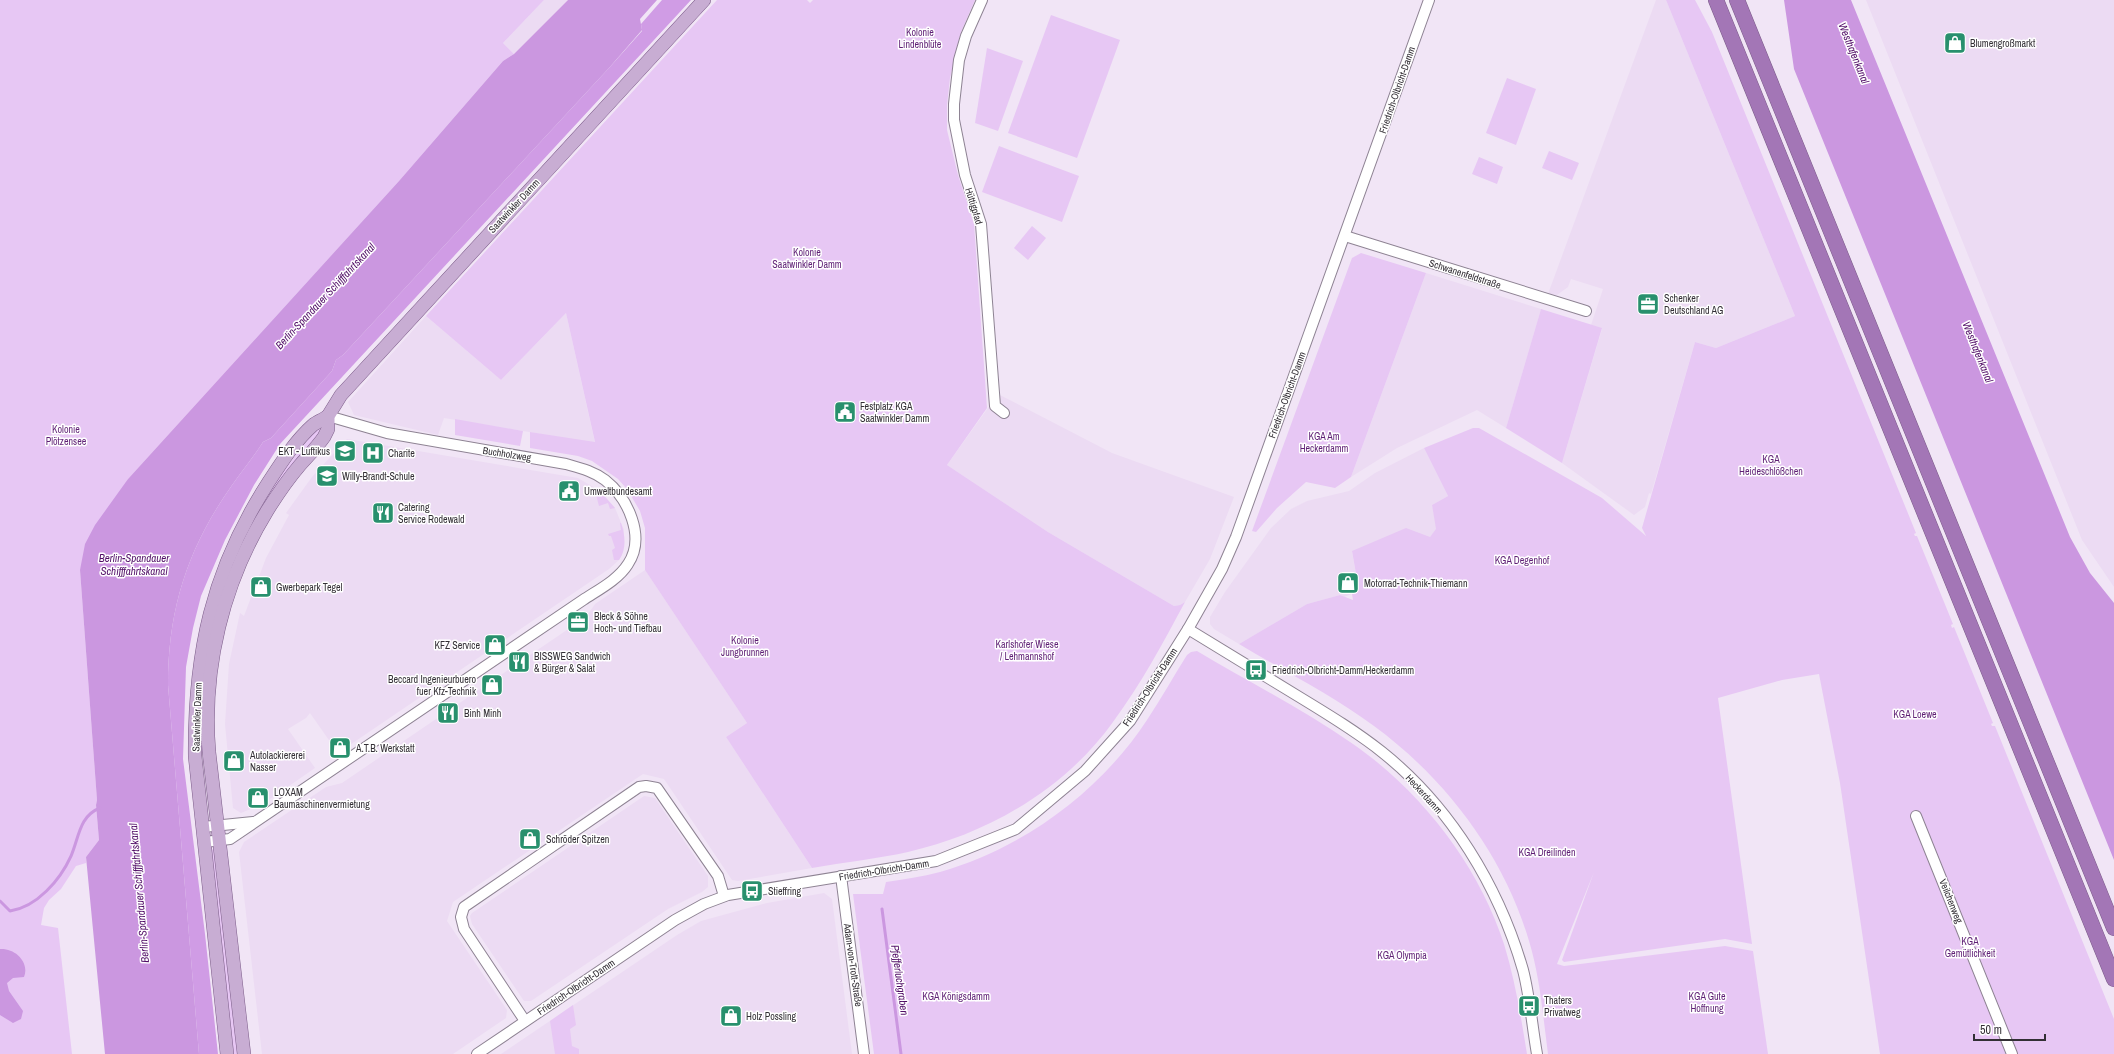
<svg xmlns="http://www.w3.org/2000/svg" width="2114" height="1054" font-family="'Archivo Narrow',sans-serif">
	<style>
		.built { fill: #ecdbf3 }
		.green { fill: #e7c7f4 }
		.forest { fill: #d09ce5 }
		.water { fill: #cb97e0 }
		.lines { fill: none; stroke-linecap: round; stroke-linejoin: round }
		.stream { stroke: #cb97e0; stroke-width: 3 }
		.minor-casing { stroke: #8e8393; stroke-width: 12 }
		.major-casing { stroke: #7c5d89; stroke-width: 14 }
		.highway-casing { stroke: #7c5d89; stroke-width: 16 }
		.minor { stroke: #fff; stroke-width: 10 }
		.major { stroke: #c8add3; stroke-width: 13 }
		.highway { stroke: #a376b6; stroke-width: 15 }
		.labels { text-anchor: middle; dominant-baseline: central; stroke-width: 3; stroke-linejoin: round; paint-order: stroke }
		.park-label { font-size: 10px; fill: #5f1f75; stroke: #fff }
		.poi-label { font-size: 10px; fill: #332f35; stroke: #fff; text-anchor: start }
		.street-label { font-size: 10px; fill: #332f35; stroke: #fff }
		.water-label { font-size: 11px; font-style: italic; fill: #510e67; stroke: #fff }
	</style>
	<rect width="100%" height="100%" fill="#f1e5f6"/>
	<g class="built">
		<polygon points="544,0 568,0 514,54 503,43"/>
		<polygon points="1656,0 1666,0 1795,316 1716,348 1695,342 1651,494 1649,493 1645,507 1634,515 1562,463 1602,329 1591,325 1603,289 1571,279 1568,287 1557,295 1548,294"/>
		<polygon points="1866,0 2114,0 2114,587 2082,540"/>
		<polygon points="1426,273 1541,309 1506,428 1477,410 1397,448 1351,477"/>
		<polygon points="566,313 595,443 444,418 438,435 354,415 348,402 426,316 501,380"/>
		<polygon points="998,394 1112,453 1234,497 1210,559 1185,602 1180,605 1174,606 1048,532 947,465"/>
		<polygon points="347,439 578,478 600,491 615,508 624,530 623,552 619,560 609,569 338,753 310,713 306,718 288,729 315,768 263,804 241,813 233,808 225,724 229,664 240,613 244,616 266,558 289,515 286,513 312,477"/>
		<polygon points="1424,448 1448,496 1432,505 1437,530 1430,537 1352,552 1359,591 1344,597 1340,595 1307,604 1239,644 1214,629 1210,624 1210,617 1225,592 1271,528 1291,509 1307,501 1349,491 1375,473"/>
		<polygon points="645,570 747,723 726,737 812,868 738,881 732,880 664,779 643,774 453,902 447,921 507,1010 506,1018 453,1054 262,1054 239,852 244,842 326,787 342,783 586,617 595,604"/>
		<polygon points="644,796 655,798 708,876 708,887 702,892 668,909 531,1001 524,1001 472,924 470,916 472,913"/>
		<polygon points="824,893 832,899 852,1054 501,1054 677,935 701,921 767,903"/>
	</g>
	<g class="green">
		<polygon points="0,0 544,0 503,43 514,54 503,61 399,181 128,479 80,570 97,800 96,805 99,840 86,857 86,863 76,866 61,889 49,900 44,908 41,925 58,928 72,1054 0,1054"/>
		<path d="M717,0H807L810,3L813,0H975L961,32L950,78L947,105V130L958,175L974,224L987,408L947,465L1048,532L1174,606L1180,605L1185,602C1163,643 1141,684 1113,722C1065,789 988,834 908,852C877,859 844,862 812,868L726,737L747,723L645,570V528L640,511L627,489L618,479L592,461L578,456L530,448V432L595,442L566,313L501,380L426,316Z"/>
		<path d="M1666,0H1695L1712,32L1916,533L1914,534L1915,536H1917L1953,624L1951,625L1952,628L1954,627L1993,723L1991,724L1992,726H1995L2114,1019V1054H1880L1840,783L1819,674L1782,680L1718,698L1752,944L1725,939L1564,962L1562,960L1594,872L1557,964L1564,966L1725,946L1753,951L1768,1054H1548C1543,1016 1540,977 1529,941C1504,855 1445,778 1374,726C1332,695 1284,671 1239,644L1307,604L1340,595L1353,600L1352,594L1359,591L1352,551L1406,528L1430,537L1436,529L1432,505L1448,496L1424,448L1473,428H1479L1602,498L1646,536L1642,528L1695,342L1716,348L1795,316Z"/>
		<polygon points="1051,15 1120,40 1077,158 1008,133"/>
		<polygon points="987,48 1023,61 998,131 975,123"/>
		<polygon points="1507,78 1536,89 1516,145 1486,133"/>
		<polygon points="999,146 1079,176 1062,222 982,192"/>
		<polygon points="1549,151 1579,163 1572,180 1542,168"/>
		<polygon points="1479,157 1503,167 1497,184 1472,174"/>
		<polygon points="1032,226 1046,238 1028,260 1014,248"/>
		<polygon points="1361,253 1426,273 1351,477 1335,488 1306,482 1277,508 1256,532 1252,531 1352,258"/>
		<polygon points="1541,309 1602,328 1562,463 1506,428"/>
		<polygon points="455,419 523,431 520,446 455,435"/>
		<path d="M319,427L321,430L237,555L235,554C258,508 284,466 319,427Z"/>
		<polygon points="599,490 615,508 610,509 608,503 599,506 595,491"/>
		<path d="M620,523H621C625,535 627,549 619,560H614L612,550L615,548L611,536H609L608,534L621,530Z"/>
		<path d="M1197,651C1249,682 1304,710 1353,744C1421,791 1479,866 1504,944C1515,980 1521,1017 1527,1054H874L853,894H883L886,882C904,879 922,877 940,872C1023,848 1099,793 1147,720C1161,699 1173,677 1187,655L1191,652Z"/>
		<polygon points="216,849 240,1054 232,1054 209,850"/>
		<polygon points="573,1005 576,1025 570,1029 572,1046 579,1049 579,1054 555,1054 550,1021"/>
	</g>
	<path class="forest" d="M662,0H691L280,444L254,485L225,540L201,596L193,628L186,667L183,759L205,934L218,1054H199L168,685C168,614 185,556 224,497C236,478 251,461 263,442L271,438L332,371L336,360L343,355L609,68L642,31L641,24Z"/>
	<g class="water">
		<path d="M568,0H657L640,19L642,30L609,68L343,355L336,360L332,371L271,438L263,442C251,461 236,478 224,497C185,556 168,614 168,685L199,1054H105L86,857L99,840L96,805L97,800L80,570L85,544L95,525L128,479L399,181L503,61L514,54Z"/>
		<polygon points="1784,0 1851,0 2070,537 2090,573 2114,603 2114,860 1794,69"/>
		<path d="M0,949C15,948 30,962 24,977L13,978L7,983L9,991L23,1011L21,1019L13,1023L0,1015Z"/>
	</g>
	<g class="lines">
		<g class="stream">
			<path d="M0,901L10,911C37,907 60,880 71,856C79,838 79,816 100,808"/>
			<polyline points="882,909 901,1054"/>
		</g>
		<g class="minor-casing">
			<g id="minor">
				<polyline points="982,0 966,36 959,60 954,104 954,120 965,175 981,224 995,406 1004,413"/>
				<polyline points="1345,236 1586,311"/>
				<path d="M1188,629C1226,652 1264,675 1301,698C1329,715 1357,732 1382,752C1451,807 1499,887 1523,970C1530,997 1532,1026 1537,1054"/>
				<polyline points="1916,816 2012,1054"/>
				<polyline points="203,827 253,822"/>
				<path d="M205,842L230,839L583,600C598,590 618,580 628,564C646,537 628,498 605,480C593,471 580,468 566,464L387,433L328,416"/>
				<polyline points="841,876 864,1054"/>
				<polyline points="525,1021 464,929 461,917 464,907 639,787 646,786 657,788 718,876 724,896"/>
				<polyline points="477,1054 675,920 704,904 728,895 936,861 1016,829 1085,771 1130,721 1188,629 1222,569 1236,537 1429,0"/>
			</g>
		</g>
		<g class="major-casing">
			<g id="major">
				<path d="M227,1054L195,756C194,653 212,570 268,483C281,463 295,441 313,425C317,422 324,419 328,416"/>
				<path d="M244,1054L209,752C202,668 223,583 267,511C277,495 288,479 300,465C308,456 317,447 324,437L328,429V416L341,395L704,0"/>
			</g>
		</g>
		<g class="highway-casing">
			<g id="highway">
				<polyline points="1716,0 2114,979"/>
				<polyline points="1737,0 2114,928"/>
			</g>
		</g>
		<use href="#minor" class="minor"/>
		<use href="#major" class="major"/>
		<use href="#highway" class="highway"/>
	</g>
	<defs>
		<g id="shop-square" transform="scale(1.15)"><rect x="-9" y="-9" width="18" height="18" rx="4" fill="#28906d" stroke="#fff"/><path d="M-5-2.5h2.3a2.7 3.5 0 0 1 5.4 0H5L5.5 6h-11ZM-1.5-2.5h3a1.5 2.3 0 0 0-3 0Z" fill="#fff"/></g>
		<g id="office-square" transform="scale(1.15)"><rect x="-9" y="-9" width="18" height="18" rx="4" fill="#28906d" stroke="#fff"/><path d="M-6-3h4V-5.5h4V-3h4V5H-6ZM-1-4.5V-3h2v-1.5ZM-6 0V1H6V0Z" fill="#fff"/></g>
		<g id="civic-square" transform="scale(1.15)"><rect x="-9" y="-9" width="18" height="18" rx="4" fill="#28906d" stroke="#fff"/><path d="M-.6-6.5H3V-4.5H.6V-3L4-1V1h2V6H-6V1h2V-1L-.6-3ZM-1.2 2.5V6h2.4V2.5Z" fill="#fff"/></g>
		<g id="school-square" transform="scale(1.15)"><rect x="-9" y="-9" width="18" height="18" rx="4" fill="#28906d" stroke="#fff"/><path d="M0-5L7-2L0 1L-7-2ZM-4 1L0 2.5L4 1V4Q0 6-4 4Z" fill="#fff"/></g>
		<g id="hospital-square" transform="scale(1.15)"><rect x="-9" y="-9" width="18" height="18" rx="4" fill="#28906d" stroke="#fff"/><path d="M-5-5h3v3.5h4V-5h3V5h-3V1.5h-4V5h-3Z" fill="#fff"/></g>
		<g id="restaurant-square" transform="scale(1.15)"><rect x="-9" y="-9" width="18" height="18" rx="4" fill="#28906d" stroke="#fff"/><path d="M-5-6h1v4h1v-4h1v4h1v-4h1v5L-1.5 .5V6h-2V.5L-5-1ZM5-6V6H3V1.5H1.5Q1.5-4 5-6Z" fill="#fff"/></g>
		<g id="bus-square" transform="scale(1.15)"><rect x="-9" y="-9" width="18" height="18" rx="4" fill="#28906d" stroke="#fff"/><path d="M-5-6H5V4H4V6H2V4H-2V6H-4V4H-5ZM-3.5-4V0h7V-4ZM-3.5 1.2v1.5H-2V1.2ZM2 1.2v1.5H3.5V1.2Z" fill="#fff"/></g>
	</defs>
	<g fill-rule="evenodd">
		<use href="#shop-square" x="1955" y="43"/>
		<use href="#office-square" x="1648" y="304"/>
		<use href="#civic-square" x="845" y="412"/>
		<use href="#school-square" x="345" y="451"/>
		<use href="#hospital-square" x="373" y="453"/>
		<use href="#school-square" x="327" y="476"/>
		<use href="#civic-square" x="569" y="491"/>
		<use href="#restaurant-square" x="383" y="513"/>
		<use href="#shop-square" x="1348" y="583"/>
		<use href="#shop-square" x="261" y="587"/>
		<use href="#office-square" x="578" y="622"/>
		<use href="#shop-square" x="495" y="645"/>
		<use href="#restaurant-square" x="519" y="662"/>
		<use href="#bus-square" x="1256" y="670"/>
		<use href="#shop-square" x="492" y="685"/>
		<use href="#restaurant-square" x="448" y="713"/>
		<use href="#shop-square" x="340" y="748"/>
		<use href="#shop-square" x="234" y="761"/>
		<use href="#shop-square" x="258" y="798"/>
		<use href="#shop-square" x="530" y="839"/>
		<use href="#bus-square" x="752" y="891"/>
		<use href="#bus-square" x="1529" y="1006"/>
		<use href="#shop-square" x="731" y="1016"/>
	</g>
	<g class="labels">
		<g class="park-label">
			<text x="920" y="32">Kolonie<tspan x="920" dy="12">Lindenblüte</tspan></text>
			<text x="807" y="252">Kolonie<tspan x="807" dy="12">Saatwinkler Damm</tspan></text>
			<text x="66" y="429">Kolonie<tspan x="66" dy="12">Plötzensee</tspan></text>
			<text x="1324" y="436">KGA Am<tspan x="1324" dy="12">Heckerdamm</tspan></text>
			<text x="1771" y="459">KGA<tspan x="1771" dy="12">Heideschlößchen</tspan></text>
			<text x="1522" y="560">KGA Degenhof</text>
			<text x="745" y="640">Kolonie<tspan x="745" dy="12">Jungbrunnen</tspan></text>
			<text x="1027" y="644">Karlshofer Wiese<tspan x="1027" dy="12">/ Lehmannshof</tspan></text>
			<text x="1915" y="714">KGA Loewe</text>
			<text x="1547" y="852">KGA Dreilinden</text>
			<text x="1970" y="941">KGA<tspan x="1970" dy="12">Gemütlichkeit</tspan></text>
			<text x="1402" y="955">KGA Olympia</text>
			<text x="956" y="996">KGA Königsdamm</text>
			<text x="1707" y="996">KGA Gute<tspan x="1707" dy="12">Hoffnung</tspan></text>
		</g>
		<g class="poi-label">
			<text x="1970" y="43">Blumengroßmarkt</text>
			<text x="1664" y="298">Schenker<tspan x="1664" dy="12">Deutschland AG</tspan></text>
			<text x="860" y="406">Festplatz KGA<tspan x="860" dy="12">Saatwinkler Damm</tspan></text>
			<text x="330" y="451" text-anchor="end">EKT - Luftikus</text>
			<text x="388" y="453">Charite</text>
			<text x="342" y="476">Willy-Brandt-Schule</text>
			<text x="584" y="491">Umweltbundesamt</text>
			<text x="398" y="507">Catering<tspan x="398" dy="12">Service Rodewald</tspan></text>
			<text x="1364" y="583">Motorrad-Technik-Thiemann</text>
			<text x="276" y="587">Gwerbepark Tegel</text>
			<text x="594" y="616">Bleck &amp; Söhne<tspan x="594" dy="12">Hoch- und Tiefbau</tspan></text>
			<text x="480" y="645" text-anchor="end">KFZ Service</text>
			<text x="534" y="656">BISSWEG Sandwich<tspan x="534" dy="12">&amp; Bürger &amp; Salat</tspan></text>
			<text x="1272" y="670">Friedrich-Olbricht-Damm/Heckerdamm</text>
			<text x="476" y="679" text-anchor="end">Beccard Ingenieurbuero<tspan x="476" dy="12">fuer Kfz-Technik</tspan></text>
			<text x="464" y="713">Binh Minh</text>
			<text x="356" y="748">A.T.B. Werkstatt</text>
			<text x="250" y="755">Autolackiererei<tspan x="250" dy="12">Nasser</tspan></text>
			<text x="274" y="792">LOXAM<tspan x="274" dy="12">Baumaschinenvermietung</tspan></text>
			<text x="546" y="839">Schröder Spitzen</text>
			<text x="768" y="891">Stieffring</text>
			<text x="1544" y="1000">Thaters<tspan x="1544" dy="12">Privatweg</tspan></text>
			<text x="746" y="1016">Holz Possling</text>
		</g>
		<g class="street-label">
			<text transform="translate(1397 90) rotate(-71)">Friedrich-Olbricht-Damm</text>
			<text transform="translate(514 206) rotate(-47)">Saatwinkler Damm</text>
			<text transform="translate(974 206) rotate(73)">Hüttigpfad</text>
			<text transform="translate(1465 274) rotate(18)">Schwanenfeldstraße</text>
			<text transform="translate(1287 395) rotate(-70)">Friedrich-Olbricht-Damm</text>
			<text transform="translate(507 454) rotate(9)">Buchholzweg</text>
			<text transform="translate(1150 687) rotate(-57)">Friedrich-Olbricht-Damm</text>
			<text transform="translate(197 717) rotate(-88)">Saatwinkler Damm</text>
			<text transform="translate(1424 794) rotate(48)">Heckerdamm</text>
			<text transform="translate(884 870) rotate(-9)">Friedrich-Olbricht-Damm</text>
			<text transform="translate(1951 901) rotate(68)">Veilchenweg</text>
			<text transform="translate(853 965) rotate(82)">Adam-von-Trott-Straße</text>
			<text transform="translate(576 987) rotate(-34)">Friedrich-Olbricht-Damm</text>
		</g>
		<g class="water-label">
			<text transform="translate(1854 53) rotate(68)">Westhafenkanal</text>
			<text transform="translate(325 296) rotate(-47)">Berlin-Spandauer Schifffahrtskanal</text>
			<text transform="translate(1978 352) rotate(68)">Westhafenkanal</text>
			<text x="134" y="558">Berlin-Spandauer<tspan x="134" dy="13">Schifffahrtskanal</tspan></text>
			<text transform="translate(139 893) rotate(-95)">Berlin-Spandauer Schifffahrtskanal</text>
			<text transform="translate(900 980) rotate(82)">Pfefferluchgraben</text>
		</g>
	</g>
	<path d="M1974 1034v6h71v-6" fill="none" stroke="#332f35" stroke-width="2"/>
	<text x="1980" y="1034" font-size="12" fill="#332f35" stroke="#ffffff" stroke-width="3" paint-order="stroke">50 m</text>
</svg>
